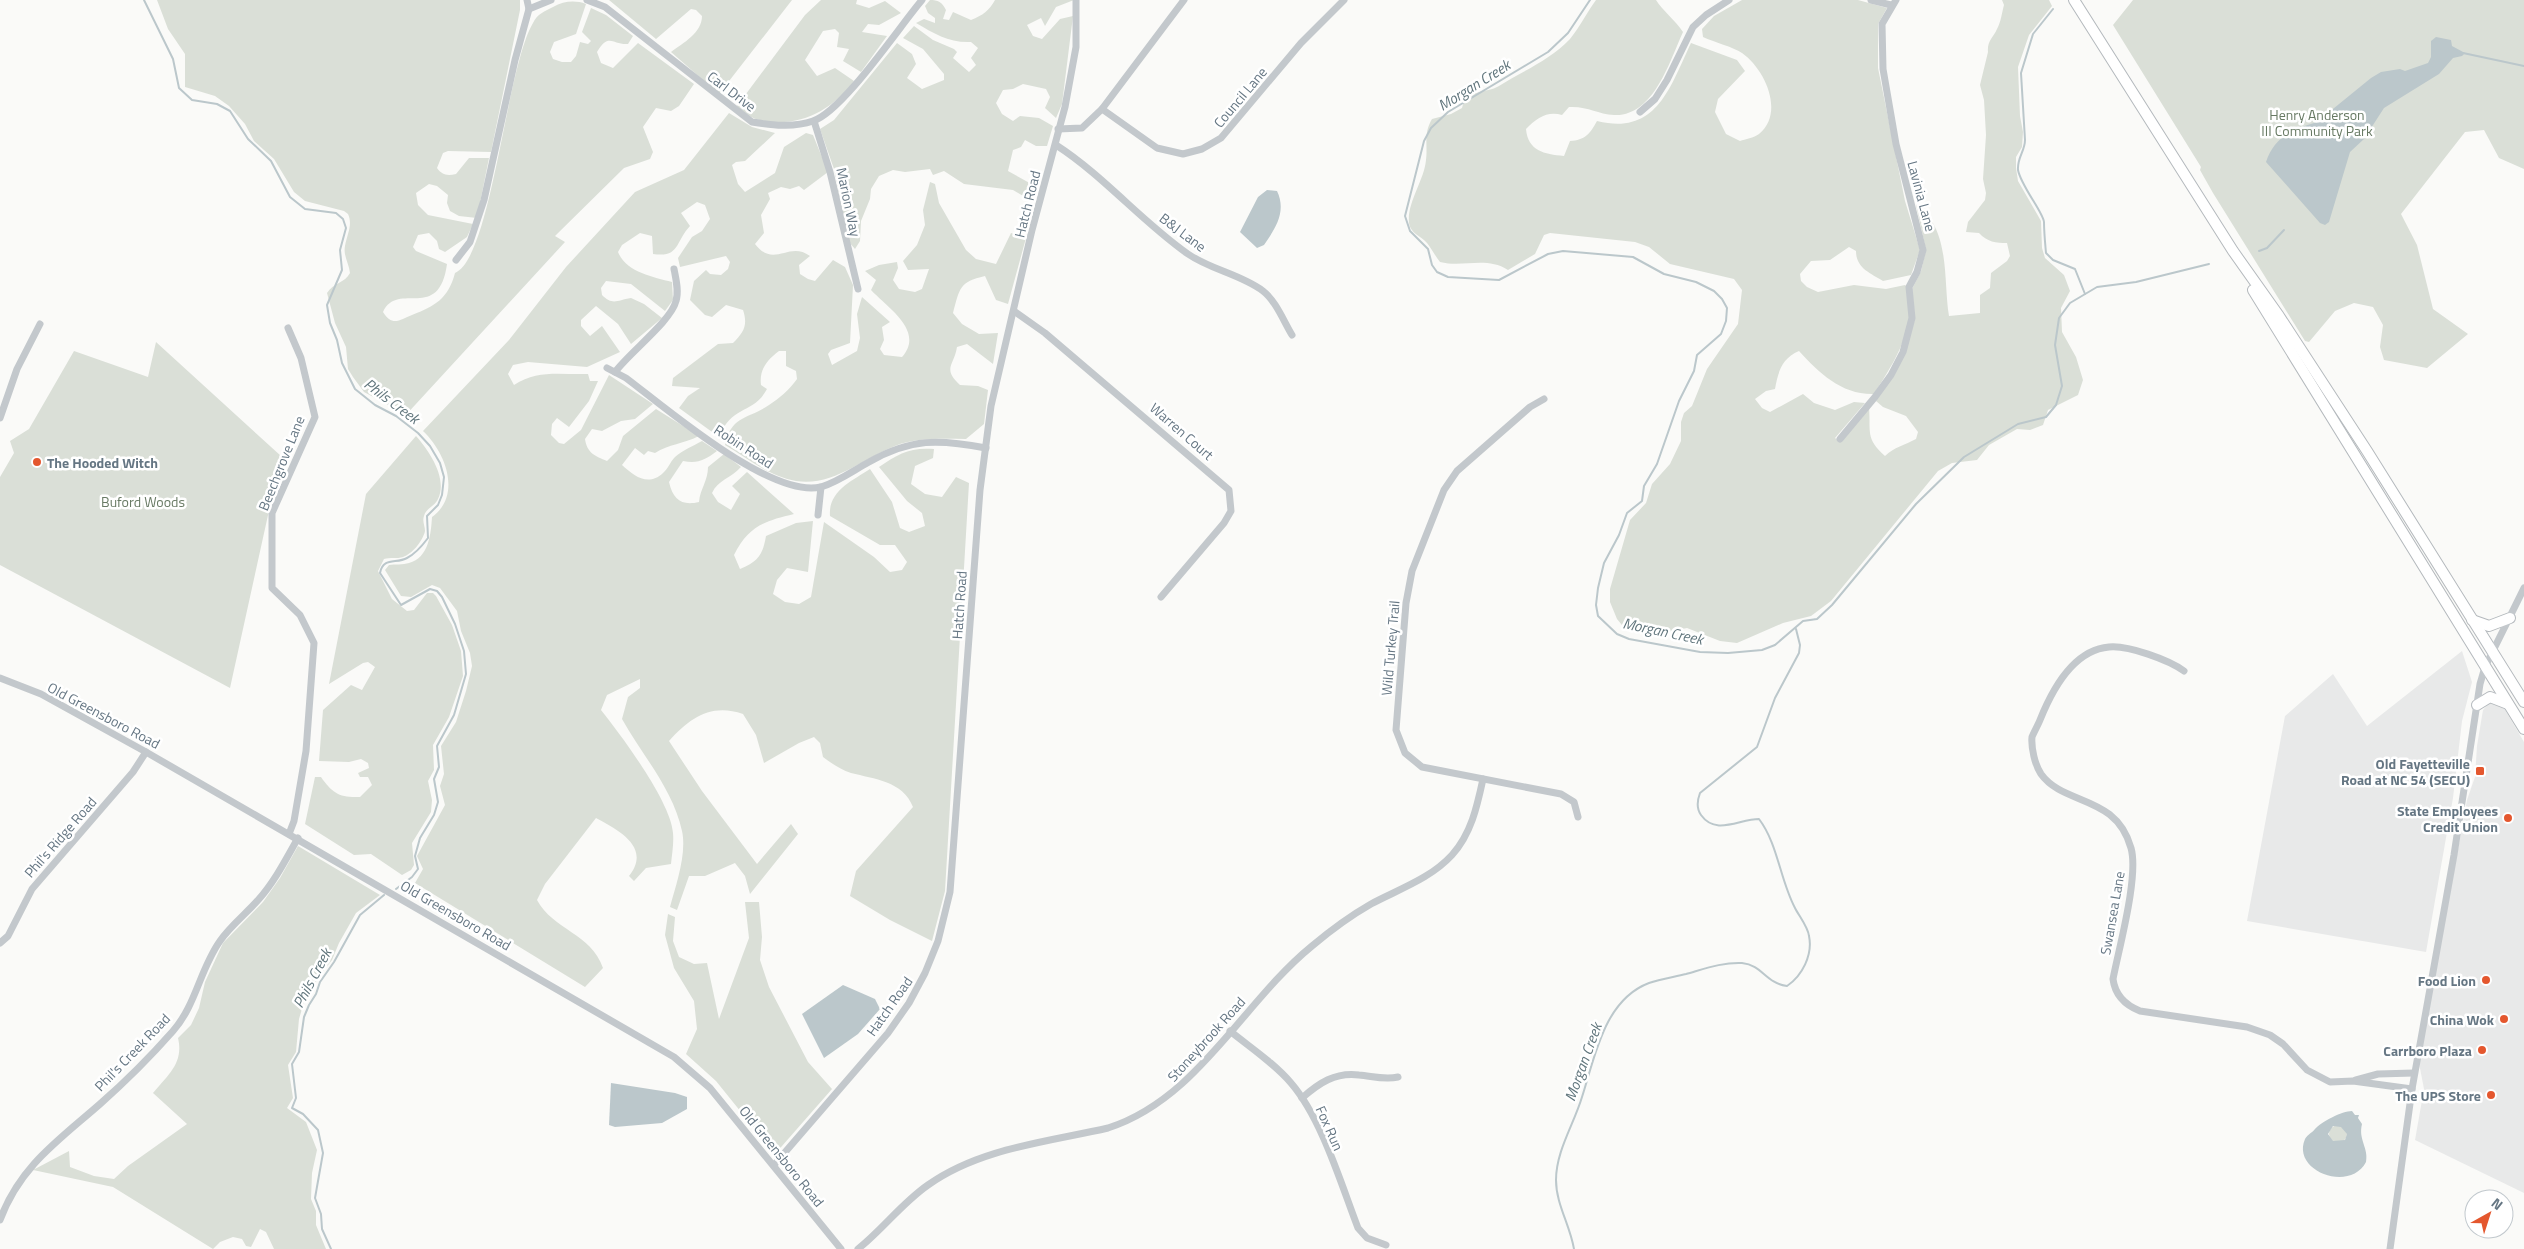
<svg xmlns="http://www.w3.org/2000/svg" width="2524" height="1249" font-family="'Titillium Web',sans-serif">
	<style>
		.built { fill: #e8e9e9 }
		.green { fill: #dadfd7 }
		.water { fill: #bbc7cb; fill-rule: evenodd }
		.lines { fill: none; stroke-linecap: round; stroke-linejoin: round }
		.stream { stroke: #bbc7cb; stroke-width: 2 }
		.highway-casing { stroke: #b4b9bd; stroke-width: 12 }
		.minor { stroke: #c3c8cc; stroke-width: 7 }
		.highway { stroke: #fff; stroke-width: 10 }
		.poi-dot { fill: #e4572e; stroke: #fff; stroke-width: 2 }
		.labels { text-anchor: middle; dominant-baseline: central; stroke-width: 5; stroke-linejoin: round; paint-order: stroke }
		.street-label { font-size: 14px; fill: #657683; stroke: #fff }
		.park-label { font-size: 14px; fill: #687a64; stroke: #fff }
		.poi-label { font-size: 14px; font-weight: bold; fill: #657683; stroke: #fff; text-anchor: end }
		.water-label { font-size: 15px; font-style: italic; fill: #60757c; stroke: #fff }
	</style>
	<rect width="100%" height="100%" fill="#fafaf8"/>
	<g class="built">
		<polygon points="2462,651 2472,682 2462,721 2453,798 2426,952 2247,921 2285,716 2333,674 2367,726"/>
		<polygon points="2491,701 2504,708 2524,742 2524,1193 2415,1140 2424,1089 2419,1063 2467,800 2475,777 2477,746 2483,710"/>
	</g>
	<g class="green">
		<path d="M157,0H520V10L491,152L448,151L443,153L437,168C442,175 447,176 456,174L469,158H489L477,218L459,216L450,211L447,203L448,195L437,186L429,184L416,193L418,205L428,215L473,224L467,237L445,252L439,249L437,241L429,233L418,235L413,247L416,251L447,264C439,323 398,280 383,312C392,327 400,320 412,315C435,306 448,299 455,273C492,257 506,68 533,23C537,14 545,11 553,7C564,1 575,0 586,4L576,34L554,42L550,52L553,59L562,62H571L576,56L580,42L588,44L591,41L582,32L591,8L606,15L633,36L628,44C612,45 609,32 597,52L601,63L613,68L638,43L694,84L679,106L671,111L656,108L643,127L653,152L650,159L624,168L555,236L565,242L404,417L394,408L364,392L353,377L348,369L346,347L335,323L327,293C333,283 345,283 350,273C349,263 343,256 345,246C347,234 353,225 348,214L344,211L305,201L294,192L274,159L254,141L245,124L229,106L215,96L185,87V54L168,29Z"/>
		<path d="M609,0H792L719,94L671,52C683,43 702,33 702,16L696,10L691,9L656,39Z"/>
		<path d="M821,0H857L856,4L869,8L885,1L901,13L879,25L868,24L862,32L887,36L861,72L843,61L849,49L837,47L839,33L835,29L823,31L805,60L817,76L835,68L854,81C831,112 795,130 756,119C749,117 742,110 737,106L805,15Z"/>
		<path d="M930,0C938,0 942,2 946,10L943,19L949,20L953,12L971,20C983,15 989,11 995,0H1074L1056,7L1045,26L1041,18L1027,25L1033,36L1042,39L1060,19L1073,16L1062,104L1056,118L1045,108L1050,97L1046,89L1023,84L1013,89L1003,90L996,103L1002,114L1013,121L1020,116L1039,118L1053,126L1047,146H1036L1025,140L1021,147L1013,150L1008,171L1035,186L1030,200L1013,190L964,184L944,171L933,175L930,169L905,172L893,170L879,176L871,189L870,199L861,221L860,241L855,249L849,242L834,169L820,129L834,120L897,43L912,54L916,64L907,78L922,89L944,80V74L923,49L903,38L914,26L933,40L954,49L957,52L953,58L969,72L976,65L971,58L978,48L971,42C949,43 935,34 916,23L924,19L935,23V18L928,13L925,6Z"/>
		<path d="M1596,0H1656C1662,10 1675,20 1683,32C1670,60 1654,117 1614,115C1597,114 1588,106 1569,107L1562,115C1547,111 1537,118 1526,129C1528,151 1544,154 1564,156L1570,141C1585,140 1590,134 1597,121C1657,136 1670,87 1691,43L1737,60L1745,71L1718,99L1715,112L1726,134L1740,141C1745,139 1754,138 1759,134C1785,113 1765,69 1742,53C1733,47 1714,42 1703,37L1702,29L1714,16L1742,0H1858L1887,8L1878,24V68L1905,201L1920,250L1911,275L1883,281C1870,273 1856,268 1856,251L1849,247L1830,260L1811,261L1800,274L1801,281L1807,287L1818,292L1854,285L1886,289L1905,285L1908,288C1908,297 1911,309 1909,319C1904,348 1889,370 1874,394C1842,395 1819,373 1799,351C1782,358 1778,372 1775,389L1766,391L1755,399L1762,408L1770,412L1803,394L1814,403L1835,410L1854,402L1865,403L1835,438L1840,442L1869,407C1871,432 1865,438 1885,456C1894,447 1905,445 1916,439L1918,432L1906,416L1883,407L1876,401L1905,353L1915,319L1912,289L1921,271L1926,250L1916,205C1951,228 1943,280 1949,316L1980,313V295L1990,288L1991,273L2007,261L2010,256L2007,243C1996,243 1987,242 1979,233L1966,232L1968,222L1985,200L1986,193L1983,179L1986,135L1984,100L1980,85L1988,52C1987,41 1993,38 1997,29C2001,22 2002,12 2004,5L2002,0H2049L2052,6L2029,35L2018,67L2020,116L2023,132L2022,147L2016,157V168L2018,181L2041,221L2042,248L2045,258L2064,275L2070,291L2061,308L2062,332L2076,357L2083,380L2078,395L2048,410L2043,425L2030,430L2017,429L1989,445L1977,460L1952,463L1938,471L1831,601L1811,616L1783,623L1737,643L1720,641L1687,628L1648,636L1626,630L1617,619L1610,602V589L1630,520L1646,503L1652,484L1670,464L1681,441V422L1684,413L1692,406L1707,369L1738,324L1742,290L1734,279L1670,264L1649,247L1635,242L1550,233L1544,235L1535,254L1508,270C1486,256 1463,268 1440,262C1435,256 1432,249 1427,243C1421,236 1410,233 1409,223C1407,202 1424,181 1426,160C1428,145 1423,134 1432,119L1451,114L1462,108C1467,88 1486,94 1499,86C1523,71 1550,60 1570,39C1580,27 1587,12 1596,0Z"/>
		<polygon points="2133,0 2524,0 2524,169 2499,158 2484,130 2465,132 2401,214 2417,245 2433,309 2468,334 2427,368 2384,360 2380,347 2383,325 2373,307 2354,303 2335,311 2309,342 2305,341 2213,193 2200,170 2201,167 2113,25"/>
		<path d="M729,113L752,127L775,133L745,161L736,162L732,165L738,184L745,192L775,173L784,147L806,133L813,135L828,172L804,190L799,186L790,189L781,187L768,193L770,199L761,215L764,233L755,244C774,269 789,240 810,256L799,265L800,274L808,279L815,281L833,260L845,267L853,285L850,343L831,350L828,354L832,365L857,351L860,338L857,314L862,297L890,322L882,327L884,340L880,349L884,355L902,357C925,331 888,308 871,290L876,280L865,271L879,265L897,262L898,268L893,280L899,289L915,292L922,289L929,269L908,270L903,261L917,245L925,225L923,210L930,182L935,184L939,203L966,250L976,259L996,264L1011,233L1026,238L1008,304L996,300L985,276C959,282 960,288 953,313L962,324L979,334L998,333L993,364L967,344L957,347C954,366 942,368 960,385L978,386L988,390L984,424L966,439C943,439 917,437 895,446C863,458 833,487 796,481C770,477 747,458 725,445C731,415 749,419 769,405C780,398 789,390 797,379L796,371L786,366V351H779C767,360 759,370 761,385L767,389C753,415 732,404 719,437L679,408L688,396L700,388L672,386L673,378L718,344L733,343C744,332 748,325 743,310L726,305L712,317L705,315L690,300L694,281L706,270L710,274L721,275L728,269L730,262L726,256L680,267L678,258L692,237L702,231L710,219L705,205L697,202L681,213L690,226C675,242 680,258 653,254L652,236L640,233L622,245L618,252C626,272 653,277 672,282L673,300L665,311L631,284L606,281L601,288L602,295C613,306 617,300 631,298L644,304L662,318L631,344L618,324L596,306L581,320V326L590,336L602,326L620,352L587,367L528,362L513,365L508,374L514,385C538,369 561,375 588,374L590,381H598L589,401L569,427L557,418L552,424L551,435L559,443L564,444L581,430L609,375L653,404L635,419L621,421L602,431L592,429L585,439C587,453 595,456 607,461L618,450L623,436L656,409L699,436C683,444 669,444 655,453L648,451L644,455L635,448L622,465C634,476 648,487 663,473C668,469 670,462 675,457C683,450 693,446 702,441L717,451C705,460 698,464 683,461L669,482C673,500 682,506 699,502C700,489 708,481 708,467L724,454L741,467C731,478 718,480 712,493L718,502L731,510L740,494L732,486L747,472L794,514C764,521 748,527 734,555L740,569C758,562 763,554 766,536L796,523L813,521L808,572L787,568L777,580L773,594L785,602L799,604L811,597L824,522L874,557L890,572L902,570L907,562L895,545H880L830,516C828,491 852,481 870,469L892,502L900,528L909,532L925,526L922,513L907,501L879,467C898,454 910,447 934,449L933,458L915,466L911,484L925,494L942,497L956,477L969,483L945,891L932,941L890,920L850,896L856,871L913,807C903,781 874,779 851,773C841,770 831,763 823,757L820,743L814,737L799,743L764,763L756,735L743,714C711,703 690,718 669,741L702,791L757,864L791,824L798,834L750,894L745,876L735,863L705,876H689L677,910L670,907C676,885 687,854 682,831C673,789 642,755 622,719L628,697L640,688V679L607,695L601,710C621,735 671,802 673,833C674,843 672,854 671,864L646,868L634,881L629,876C652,847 618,830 596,818L545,884L537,900C553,930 591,933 603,968L585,987L415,883L423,869L417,856L445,805L440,786L444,774L441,746L456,722L466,691L472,666L470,653L461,631L457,611L440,588L432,585L411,597L401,596L385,570L389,565C395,564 403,565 409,563C429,558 431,533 432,517C462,495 446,453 423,431L509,340L566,267L635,192L684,170Z"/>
		<polygon points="156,342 281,456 230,688 0,565 0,477 14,453 10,441 29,429 74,351 148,377"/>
		<path d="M416,436C429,451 448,478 438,499C435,506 426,508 424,516C422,521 425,526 425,531C423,541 412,554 403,557C397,559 390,557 384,559L378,571L392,599L407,611L414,610L427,593H433L436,596L452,625L461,651L463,676L449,717L433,745L434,770L428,781L432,800L431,812L412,843L414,865L411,870L402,875L371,854L354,855L305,824L315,777H321C332,793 340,798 360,797L372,785L368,777H360L358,773L369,768L368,763L361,759L349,762L319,761L323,710L351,685L362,690L375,667L368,662L363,663L329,684L366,494Z"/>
		<path d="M298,846L380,895L356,913L339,943L332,960L317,979L313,992L304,1002L299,1019L296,1052L288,1065L293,1098L287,1108L306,1122L317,1150L312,1173L311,1199L316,1211V1225L326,1249H274L266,1232L260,1229L251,1247L246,1246L242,1239L233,1237L220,1242L213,1249L113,1187L33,1170L69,1151L70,1167L94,1176L114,1179L128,1166L187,1124L153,1093C168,1075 184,1063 178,1038L191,1025L199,1008L205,982L223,943L263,902L280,878Z"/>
		<polygon points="745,902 759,902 762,937 760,960 769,987 808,1062 832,1089 775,1154 716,1081 686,1054 697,1029 694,1001 674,968 665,935 668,914 675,917 673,941 679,957 694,964 707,963 719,1019 749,938"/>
		<circle cx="2338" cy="1134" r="9"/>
	</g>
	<g class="water">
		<path d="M2436,37L2451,40L2452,46L2465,53L2462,56L2453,58L2439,74L2384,108L2364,139L2350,152L2329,222L2325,225L2320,223L2266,162C2276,132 2300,127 2328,119V113L2371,78L2381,72L2400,69L2405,71L2428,63L2431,57V41Z"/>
		<path d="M1267,190L1277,191C1287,212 1275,229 1264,245L1257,248L1240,232L1258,197Z"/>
		<polygon points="843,985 875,999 880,1009 858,1034 824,1058 802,1014"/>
		<polygon points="611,1083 675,1093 687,1097 687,1109 662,1123 615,1127 609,1125"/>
		<path d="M2352,1111L2355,1115H2359L2358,1118L2362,1124C2358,1140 2369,1148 2366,1162C2350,1193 2291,1171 2305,1139C2308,1134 2313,1132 2315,1129C2321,1122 2342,1111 2352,1111ZM2333,1126L2341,1127L2347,1134L2345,1140L2333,1141L2328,1134Z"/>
	</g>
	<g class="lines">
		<g class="stream">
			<path d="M144,0L173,59L179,88L192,100L217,104L230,111L248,139L271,161L290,197L305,209L336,213L343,219L346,228L340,250L342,270L327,305L330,323L337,340L342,363L355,389L375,405L396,416L418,433L430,446L440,463L444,477L442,495L438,505L427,516L428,538C422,546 415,554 407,558C396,564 383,557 380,573L401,605L430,589L437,591L442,597L455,624L464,651L466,674L454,715L437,746L439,767L434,779L438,802L434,815L420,838L415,856L418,869L412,877L396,889"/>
			<polyline points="1590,0 1568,33 1548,52 1448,112 1431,128 1424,141 1405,216 1410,231 1428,249 1432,265 1437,272 1448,277 1499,280 1548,254 1563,251 1633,257 1664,274 1696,282 1714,291 1722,299 1727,308 1726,321 1721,334 1697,355 1694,371 1679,401 1657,464 1644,486 1642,501 1627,513 1619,535 1604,563 1598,588 1596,605 1598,616 1617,634 1629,639 1700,652 1728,653 1762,650 1775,645 1803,621 1817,619 1832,605 1916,504 1964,457 2018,424 2046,417 2056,405 2062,386 2055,345 2059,318 2070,303 2097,287 2136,282 2209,264"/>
			<path d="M2053,9L2033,34L2021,73L2025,140C2025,151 2017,158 2018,170C2021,186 2043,212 2044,222C2044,232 2045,242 2046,253L2053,260L2075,269L2085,294"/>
			<polyline points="2463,53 2524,66"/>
			<polyline points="2259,251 2267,248 2284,230"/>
			<polyline points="331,1249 322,1229 321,1214 315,1198 323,1153 318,1130 303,1114 292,1108 296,1098 292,1064 299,1052 304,1017 309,1005 316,994 320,982 334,962 360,915 384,895"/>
			<path d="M1574,1249C1570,1225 1556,1204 1556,1180C1556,1151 1574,1124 1582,1097C1595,1057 1604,1000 1649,983C1660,979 1674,977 1686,974C1704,969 1723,962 1742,963C1763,965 1765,983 1787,986C1802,976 1813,955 1809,936C1808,927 1799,916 1795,908C1780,880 1778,844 1759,819C1739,819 1716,836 1701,815C1696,808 1697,801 1700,793L1757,747L1775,698L1799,653L1800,645L1796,629"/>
		</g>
		<g class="highway-casing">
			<g id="highway">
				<polyline points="2074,0 2233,251 2279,316 2367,451 2524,702"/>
				<polyline points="2253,290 2524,729"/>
				<polyline points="2472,620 2489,626 2510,618"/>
				<polyline points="2477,705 2490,697 2508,704"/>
			</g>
		</g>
		<g class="minor">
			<path d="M587,0L605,7L752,122C772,125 793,128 813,121C843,111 899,27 922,0"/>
			<polyline points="1871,0 1891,5"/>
			<polyline points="529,9 551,0"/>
			<polyline points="1102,109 1157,148 1183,154 1202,149 1221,138 1301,43 1344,0"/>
			<polyline points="1640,112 1655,99 1667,80 1693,27 1706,15 1729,0"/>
			<polyline points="814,121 830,172 858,289"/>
			<polyline points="1058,129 1082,128 1102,109 1184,0"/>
			<path d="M1056,145C1104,176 1141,221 1188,254C1211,270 1240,274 1263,291C1276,301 1284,322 1292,335"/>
			<polyline points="456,260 470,242 484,200 515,60 529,9 527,0"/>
			<polyline points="1014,311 1045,333 1229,490 1231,511 1224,523 1161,597"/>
			<polyline points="288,328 301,358 315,417 272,513 272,588 300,615 314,643 306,751 294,821 289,834"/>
			<path d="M607,368L626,378C666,408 771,499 821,487C838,482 854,470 869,462C911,438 939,439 986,448"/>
			<path d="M615,372C630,352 671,321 676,301C679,291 676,279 674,269"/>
			<polyline points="1544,399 1530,407 1457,471 1444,490 1412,571 1406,603 1396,730 1405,753 1422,767 1561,794 1574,802 1578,817"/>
			<polyline points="0,418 17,369 40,324"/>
			<polyline points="1840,439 1875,397 1891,375 1903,352 1912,318 1909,287 1917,272 1923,250 1896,144 1883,69 1882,24 1896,0"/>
			<polyline points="818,515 821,487"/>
			<path d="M2184,671C2169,660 2128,645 2109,647C2073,650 2052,690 2040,720C2038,725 2034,732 2032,737C2031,748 2035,765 2041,774C2064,806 2116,794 2131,848C2139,876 2119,948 2113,979C2115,995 2125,1005 2140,1011L2247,1027L2270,1035L2283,1044L2307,1070L2330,1082L2353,1081L2412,1089"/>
			<polyline points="0,678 41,694 146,752 674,1057 710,1088 841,1249"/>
			<polyline points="0,943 8,936 32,889 133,772 146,752"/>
			<path d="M1230,1031C1251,1048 1274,1063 1291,1083C1322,1119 1341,1184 1358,1228L1367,1238L1386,1245"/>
			<polyline points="2356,1080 2378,1074 2414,1073"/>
			<path d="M1302,1098C1319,1083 1335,1072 1359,1075C1372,1076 1384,1080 1398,1077"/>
			<polyline points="774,1165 888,1033 909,1003 925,973 938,941 950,892 980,490 991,406 1032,230 1065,107 1076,47 1076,0"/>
			<path d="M0,1220C20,1166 59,1140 100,1104C125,1082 151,1056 173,1031C196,1005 200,969 220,941C231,925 247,913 259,899C275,881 286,859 298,838"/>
			<path d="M858,1249C883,1229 902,1203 928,1185C980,1148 1047,1142 1108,1128C1198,1099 1242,1003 1312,946C1331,930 1350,916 1371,904C1399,889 1430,879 1452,855C1471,834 1477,807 1483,779"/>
			<polyline points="2390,1249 2412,1089 2454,855 2480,684 2485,667 2524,588"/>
		</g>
		<use href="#highway" class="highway"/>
	</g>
	<g class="poi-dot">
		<circle cx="37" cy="462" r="5"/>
		<rect x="2475" y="766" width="10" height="10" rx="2.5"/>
		<circle cx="2508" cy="818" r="5"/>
		<circle cx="2486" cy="980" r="5"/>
		<circle cx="2504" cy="1019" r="5"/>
		<circle cx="2482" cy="1050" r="5"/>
		<circle cx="2491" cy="1095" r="5"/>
	</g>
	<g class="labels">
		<g class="street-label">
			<text transform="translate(732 91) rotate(37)">Carl Drive</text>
			<text transform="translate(1240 97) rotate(-50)">Council Lane</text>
			<text transform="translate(1922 196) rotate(75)">Lavinia Lane</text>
			<text transform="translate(849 202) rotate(78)">Marion Way</text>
			<text transform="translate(1027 204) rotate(-76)">Hatch Road</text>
			<text transform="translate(1183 232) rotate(37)">B&amp;J Lane</text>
			<text transform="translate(1182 431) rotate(41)">Warren Court</text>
			<text transform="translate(744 446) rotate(33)">Robin Road</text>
			<text transform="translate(281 463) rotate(-68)">Beechgrove Lane</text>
			<text transform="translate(959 605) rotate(-86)">Hatch Road</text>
			<text transform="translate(1390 648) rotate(-85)">Wild Turkey Trail</text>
			<text transform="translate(104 715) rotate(28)">Old Greensboro Road</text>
			<text transform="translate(60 837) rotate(-49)">Phil's Ridge Road</text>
			<text transform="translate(2112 913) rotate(-80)">Swansea Lane</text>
			<text transform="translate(456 915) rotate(30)">Old Greensboro Road</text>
			<text transform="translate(889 1006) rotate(-55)">Hatch Road</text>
			<text transform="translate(1206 1039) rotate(-48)">Stoneybrook Road</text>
			<text transform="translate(132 1052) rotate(-46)">Phil's Creek Road</text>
			<text transform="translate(1330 1128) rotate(66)">Fox Run</text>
			<text transform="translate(782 1156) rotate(51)">Old Greensboro Road</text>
		</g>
		<g class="park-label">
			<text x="2317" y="114">Henry Anderson<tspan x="2317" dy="16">III Community Park</tspan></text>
			<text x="143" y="501">Buford Woods</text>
		</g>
		<g class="poi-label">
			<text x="47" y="462" text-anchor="start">The Hooded Witch</text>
			<text x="2470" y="763">Old Fayetteville<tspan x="2470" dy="16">Road at NC 54 (SECU)</tspan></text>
			<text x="2498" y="810">State Employees<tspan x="2498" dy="16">Credit Union</tspan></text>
			<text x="2476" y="980">Food Lion</text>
			<text x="2494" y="1019">China Wok</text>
			<text x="2472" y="1050">Carrboro Plaza</text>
			<text x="2481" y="1095">The UPS Store</text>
		</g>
		<g class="water-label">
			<text transform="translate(1474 85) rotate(-32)">Morgan Creek</text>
			<text transform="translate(392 401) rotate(37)">Phils Creek</text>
			<text transform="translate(1663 631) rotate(12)">Morgan Creek</text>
			<text transform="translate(312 978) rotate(-62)">Phils Creek</text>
			<text transform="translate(1583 1062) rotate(-70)">Morgan Creek</text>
		</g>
	</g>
	<g transform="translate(2489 1214) rotate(39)"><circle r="24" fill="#ffffff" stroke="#c1c8cd"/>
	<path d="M0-4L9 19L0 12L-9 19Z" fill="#e4572e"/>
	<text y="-8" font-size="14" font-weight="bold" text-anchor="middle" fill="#657683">N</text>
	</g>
</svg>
